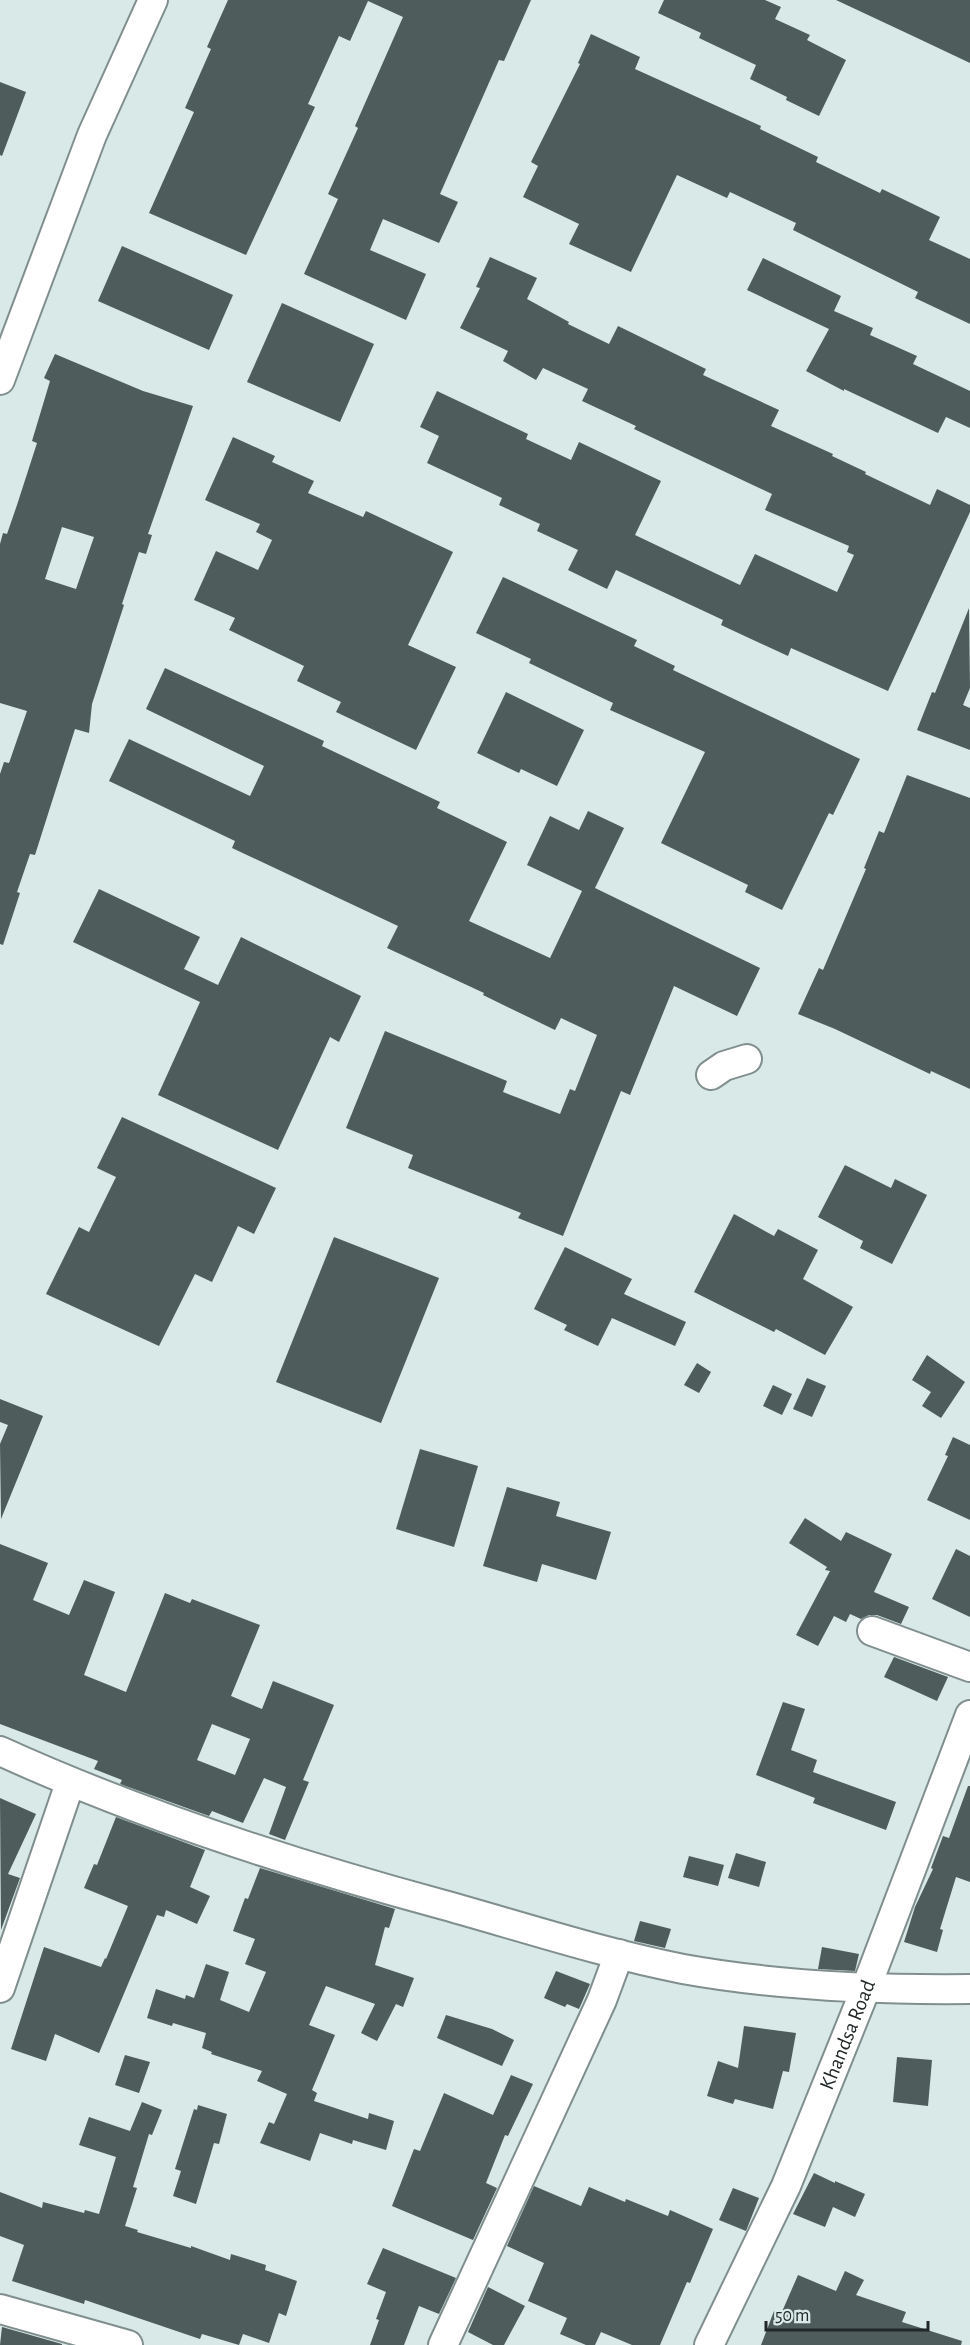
<svg xmlns="http://www.w3.org/2000/svg" width="970" height="2345" font-family="'Alegreya Sans',sans-serif">
	<style>
		.building { fill: #4e5c5b; fill-rule: evenodd }
		.lines { fill: none; stroke-linecap: round; stroke-linejoin: round }
		.minor-casing { stroke: #808f8e; stroke-width: 32 }
		.minor { stroke: #fff; stroke-width: 28 }
		.labels { text-anchor: middle; dominant-baseline: central; stroke-width: 6; stroke-linejoin: round; paint-order: stroke }
		.street-label { font-size: 21px; fill: #222828; stroke: #d8e9e7 }
	</style>
	<rect width="100%" height="100%" fill="#d8e9e7"/>
	<g class="building">
		<polygon points="228,0 531,0 504,61 499,60 440,194 458,202 439,243 383,219 370,250 426,274 406,320 304,274 338,199 328,194 358,128 355,126 403,17 368,1 350,41 339,36 308,104 315,107 246,255 149,213 194,112 185,108 211,49 207,47"/>
		<polygon points="664,0 765,0 781,7 775,19 810,35 807,40 846,60 819,116 786,100 787,97 750,79 756,65 699,38 701,33 658,13"/>
		<polygon points="836,0 970,0 970,63 915,37"/>
		<polygon points="591,34 640,57 635,69 761,126 760,129 818,157 816,162 880,193 882,189 940,217 929,240 970,259 970,324 915,298 918,292 793,230 796,223 730,192 727,198 677,175 631,272 569,244 579,224 523,197 538,166 531,162 580,64 578,63"/>
		<polygon points="0,82 26,92 2,156 0,155"/>
		<polygon points="122,246 233,295 209,350 98,301"/>
		<polygon points="490,257 537,278 527,299 569,322 568,324 609,344 618,326 706,369 703,375 779,410 771,426 833,454 832,456 866,472 865,474 930,505 937,489 970,505 970,512 888,691 791,648 788,656 721,625 723,620 616,570 607,589 568,570 578,550 537,531 540,524 499,505 502,498 427,463 439,436 420,427 437,391 528,434 526,439 571,460 579,442 661,481 635,535 740,585 755,554 837,592 854,555 847,552 849,546 765,510 772,494 634,429 636,426 582,401 588,389 543,368 536,380 503,361 508,351 460,328 480,288 476,287"/>
		<polygon points="763,258 841,296 834,311 873,328 870,335 917,356 913,364 970,391 970,428 946,417 938,433 844,389 844,391 806,371 829,329 747,290"/>
		<polygon points="282,303 374,344 340,422 247,382"/>
		<path d="M55,354L143,391L193,406L148,534L152,535L146,554L139,552L122,604L124,605L92,704L89,733L75,729L35,855L30,854L17,892L20,893L3,945L0,944V774L4,762L9,763L27,711L0,703V544L3,533L7,534L17,505L37,443L32,441L50,381L44,378ZM62,527L94,537L76,589L45,579Z"/>
		<polygon points="233,437 275,456 272,462 314,481 308,493 363,517 366,511 453,552 408,645 456,667 416,750 336,712 341,702 297,681 304,666 229,630 235,618 194,600 216,551 258,570 272,540 256,532 260,524 205,500"/>
		<polygon points="503,577 637,640 634,646 675,666 673,670 860,759 833,815 829,813 782,910 745,892 748,885 661,843 705,752 610,710 613,703 529,663 531,659 476,633"/>
		<polygon points="969,608 970,688 963,705 970,708 970,750 917,730 932,692 935,693"/>
		<polygon points="165,668 324,741 322,746 440,802 437,808 507,842 469,921 550,958 582,891 527,865 550,816 579,830 588,811 624,828 595,888 760,968 737,1016 674,986 630,1095 621,1091 563,1236 518,1218 521,1213 408,1168 413,1155 346,1128 385,1031 507,1081 503,1092 560,1114 570,1089 575,1091 597,1035 561,1018 555,1030 483,995 484,993 387,948 398,926 232,848 235,841 109,781 129,739 250,796 264,766 146,709"/>
		<polygon points="506,692 584,730 557,786 521,769 519,773 477,753"/>
		<polygon points="907,775 970,798 970,1089 931,1071 930,1074 835,1029 798,1014 819,968 823,970 866,869 864,868 879,831 884,833"/>
		<polygon points="99,889 200,937 184,969 218,985 241,937 361,996 339,1042 330,1037 278,1150 158,1095 200,1002 73,942"/>
		<polygon points="122,1117 276,1188 254,1234 238,1226 212,1282 195,1274 159,1346 46,1294 79,1227 89,1232 116,1177 97,1168"/>
		<polygon points="845,1165 891,1188 895,1179 927,1195 892,1264 860,1248 863,1241 818,1217"/>
		<polygon points="734,1214 774,1236 778,1229 818,1250 803,1279 853,1307 825,1355 776,1329 774,1332 694,1292"/>
		<polygon points="334,1237 439,1278 381,1423 276,1382"/>
		<polygon points="565,1247 632,1279 624,1294 686,1322 675,1346 612,1318 598,1346 564,1330 567,1325 534,1309"/>
		<polygon points="927,1355 965,1382 941,1418 922,1406 931,1392 912,1380"/>
		<polygon points="697,1363 711,1372 699,1393 684,1385"/>
		<polygon points="807,1378 826,1386 812,1417 793,1409"/>
		<polygon points="773,1385 792,1394 782,1415 763,1406"/>
		<polygon points="0,1399 43,1416 1,1519 0,1444 8,1425 0,1422"/>
		<polygon points="953,1437 970,1445 970,1520 927,1500 948,1456 945,1455"/>
		<polygon points="420,1449 478,1466 454,1547 396,1529"/>
		<polygon points="507,1487 560,1502 556,1516 611,1532 596,1580 542,1564 537,1582 483,1566"/>
		<polygon points="805,1518 841,1541 846,1532 892,1554 874,1592 909,1607 901,1624 877,1615 869,1615 861,1619 850,1614 846,1622 834,1616 818,1646 796,1635 830,1571 825,1570 827,1567 789,1543"/>
		<path d="M0,1544L48,1563L33,1600L69,1615L84,1580L115,1592L84,1675L126,1692L165,1593L190,1603L192,1599L260,1625L231,1696L262,1709L273,1681L334,1705L303,1780L309,1782L285,1840L269,1834L286,1787L264,1778L243,1823L212,1811L209,1816L120,1784L122,1780L94,1769L98,1761L0,1724ZM212,1724L250,1739L235,1775L197,1760Z"/>
		<polygon points="956,1549 970,1556 970,1617 932,1599"/>
		<polygon points="894,1657 948,1677 937,1701 884,1677"/>
		<polygon points="783,1702 805,1709 791,1750 817,1760 813,1772 896,1802 886,1830 813,1803 815,1798 756,1775"/>
		<polygon points="968,1786 970,1786 970,1882 956,1877 940,1929 943,1930 937,1952 904,1942 915,1907 933,1869 931,1868 943,1836 949,1838"/>
		<polygon points="0,1798 36,1814 8,1874 20,1878 1,1930"/>
		<polygon points="116,1817 205,1850 190,1887 210,1896 197,1924 166,1910 164,1917 157,1915 99,2053 55,2034 46,2061 11,2049 44,1947 101,1967 105,1958 106,1959 128,1906 84,1888 94,1864 97,1865"/>
		<polygon points="736,1853 766,1862 759,1887 728,1878"/>
		<polygon points="689,1856 724,1865 718,1886 683,1877"/>
		<polygon points="260,1868 395,1909 389,1928 385,1927 375,1965 414,1978 403,2007 396,2004 377,2041 361,2033 375,2004 326,1986 309,2025 335,2035 312,2090 317,2093 314,2101 368,2119 369,2113 394,2121 386,2150 353,2140 352,2144 320,2133 310,2161 260,2143 269,2122 274,2124 287,2094 257,2081 262,2071 211,2054 212,2052 202,2048 206,2033 173,2023 172,2026 147,2018 156,1989 185,1999 186,1995 194,1998 206,1964 229,1972 220,2000 249,2012 266,1972 245,1964 255,1939 233,1931 245,1898 248,1899"/>
		<polygon points="640,1921 671,1929 665,1948 634,1941"/>
		<polygon points="822,1947 859,1954 855,1971 818,1969"/>
		<polygon points="556,1971 590,1984 579,2009 567,2004 565,2007 544,1998"/>
		<polygon points="446,2015 492,2029 514,2040 502,2066 437,2038"/>
		<polygon points="744,2026 796,2033 789,2072 783,2071 773,2109 735,2099 733,2104 707,2096 718,2061 738,2068"/>
		<polygon points="125,2055 150,2062 139,2093 115,2085"/>
		<polygon points="897,2057 932,2060 928,2106 893,2102"/>
		<polygon points="511,2075 533,2084 508,2136 505,2135 486,2183 497,2188 473,2240 392,2206 414,2149 420,2151 444,2093 493,2115"/>
		<polygon points="142,2102 162,2110 152,2135 149,2134 133,2187 137,2188 125,2226 138,2230 137,2232 191,2248 191,2246 230,2260 231,2254 266,2265 265,2270 297,2281 286,2316 279,2313 269,2343 243,2334 239,2345 202,2334 200,2339 85,2300 84,2304 12,2281 24,2245 0,2236 0,2192 42,2208 43,2202 84,2213 85,2210 99,2214 116,2157 79,2145 89,2117 130,2131"/>
		<polygon points="198,2105 227,2114 219,2144 214,2143 196,2204 173,2196 181,2171 175,2169 194,2109 197,2110"/>
		<polygon points="814,2173 835,2183 835,2181 865,2194 855,2217 833,2207 825,2227 793,2214"/>
		<polygon points="534,2186 581,2206 589,2187 625,2202 626,2199 668,2216 670,2210 713,2229 690,2283 687,2282 660,2345 632,2345 601,2332 595,2345 586,2345 560,2334 567,2318 528,2301 544,2263 507,2246"/>
		<polygon points="733,2188 759,2198 746,2231 719,2220"/>
		<polygon points="383,2248 456,2278 439,2314 419,2306 404,2345 370,2345 379,2320 376,2319 386,2292 367,2284"/>
		<polygon points="845,2271 864,2280 856,2295 906,2312 902,2322 962,2341 961,2345 761,2345 774,2311 781,2314 798,2275 836,2291"/>
		<polygon points="488,2287 525,2306 504,2345 493,2345 468,2332"/>
		<polygon points="2,2327 62,2344 62,2345 0,2345"/>
	</g>
	<g class="lines">
		<g class="minor-casing">
			<g id="minor">
				<polyline points="0,380 92,135 153,0"/>
				<polyline points="711,1075 724,1066 747,1059"/>
				<polyline points="872,1631 970,1667"/>
				<path d="M0,1751C143,1816 292,1864 444,1905C523,1927 602,1953 683,1969C777,1986 874,1990 970,1989"/>
				<polyline points="0,1988 70,1783"/>
				<polyline points="0,2309 128,2345"/>
				<polyline points="443,2345 602,2000 619,1954"/>
				<path id="s1" d="M709,2345L786,2186L866,1988L970,1715"/>
			</g>
		</g>
		<use href="#minor" class="minor"/>
	</g>
	<g class="labels">
		<g class="street-label">
			<text stroke="none"><textPath href="#s1" startOffset="340">Khandsa Road</textPath></text>
		</g>
	</g>
	<path d="M766 2321v9h162v-9" fill="none" stroke="#222828" stroke-width="3"/>
	<text x="775" y="2321" font-size="18" fill="#222828" stroke="#d8e9e7" stroke-width="4.5" paint-order="stroke">50 m</text>
</svg>
